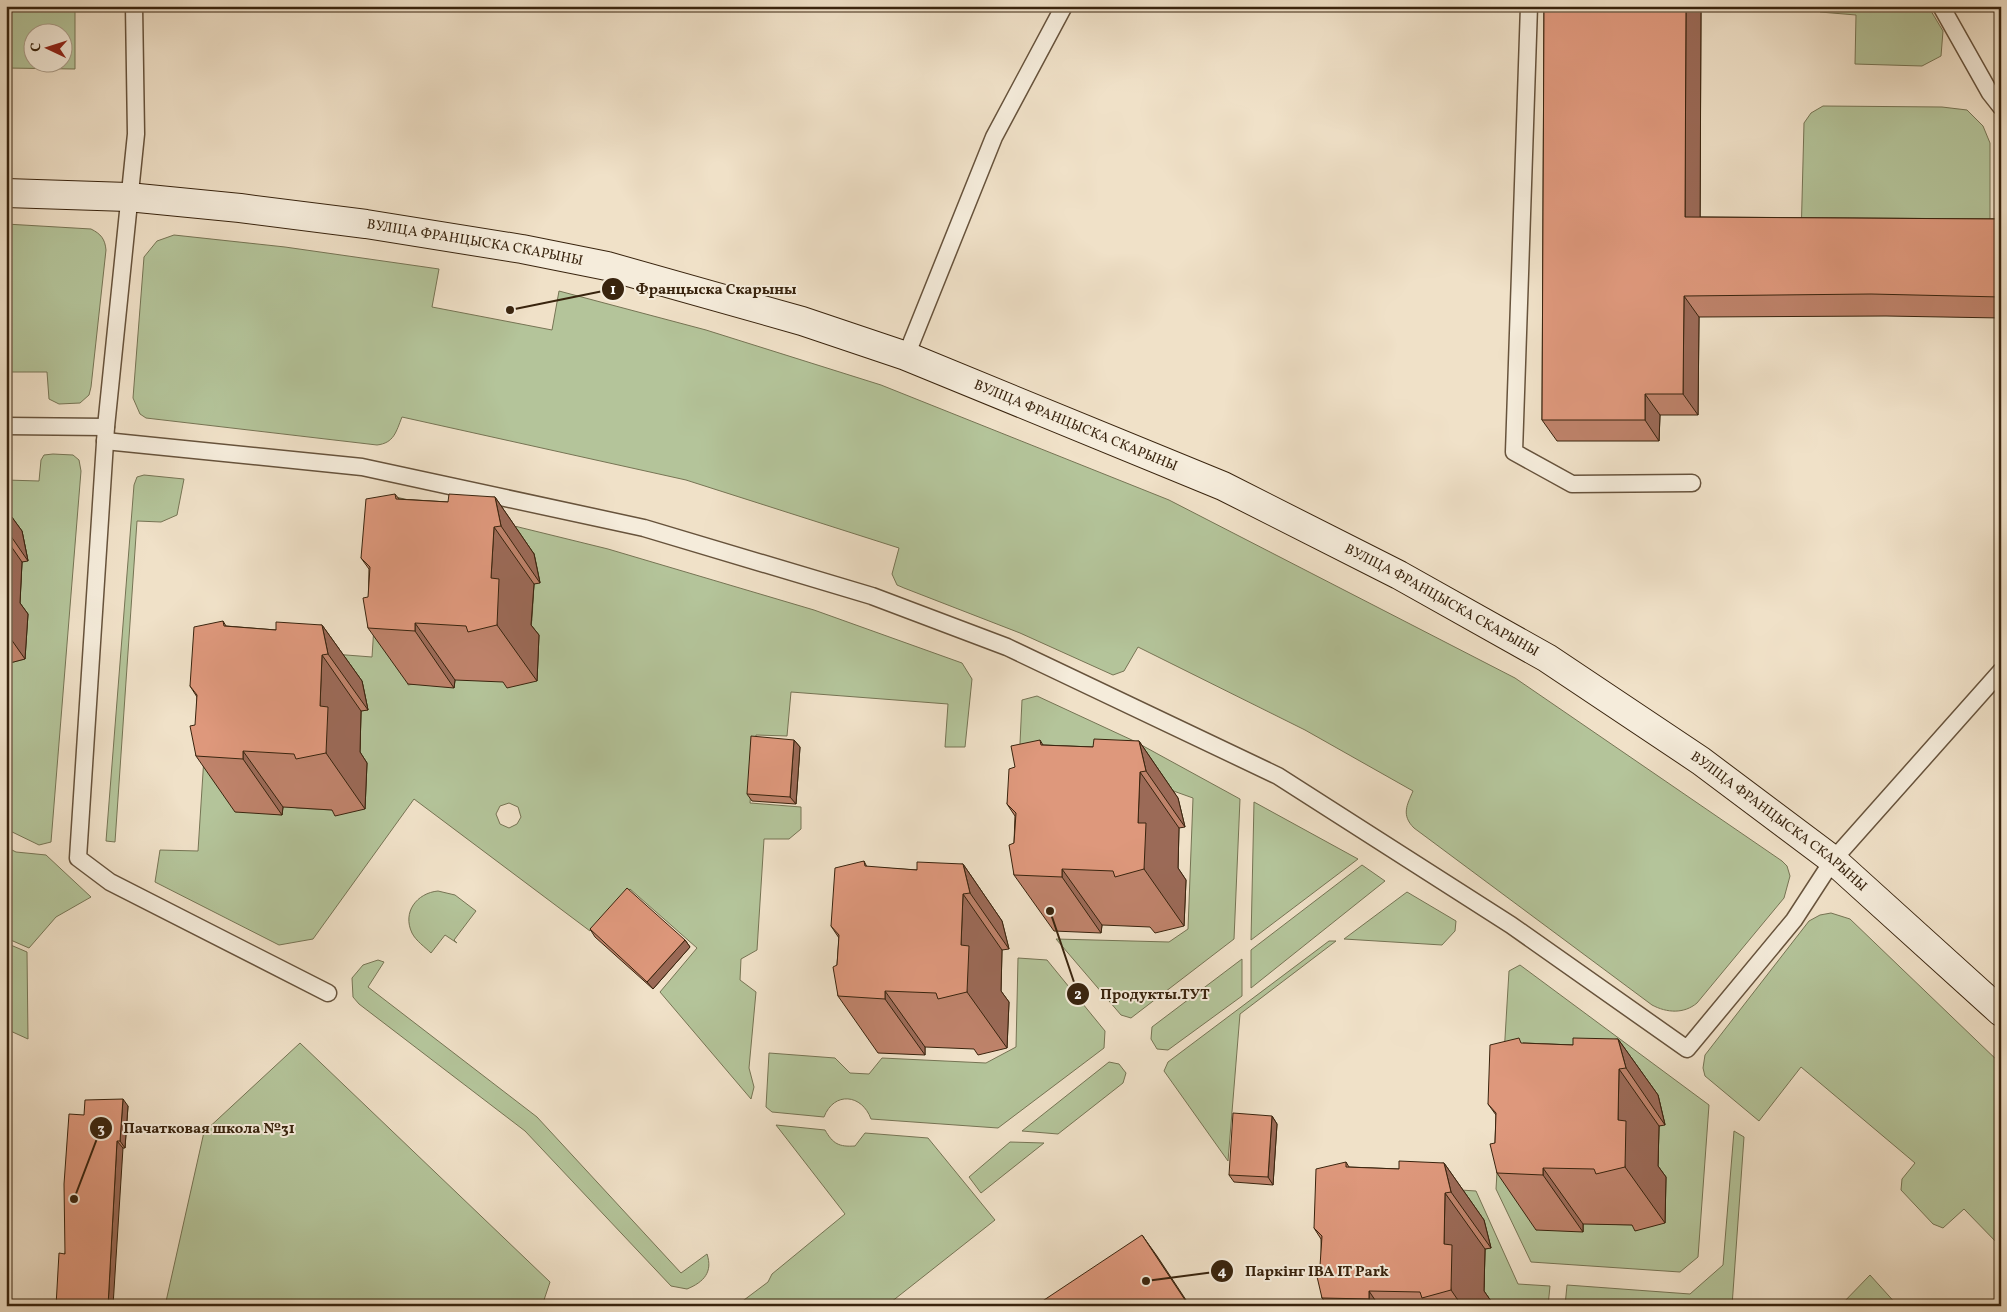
<svg xmlns="http://www.w3.org/2000/svg" width="2007" height="1312" font-family="Vollkorn,serif">
	<style>
		.green { fill: #b4c49a; stroke: #767454; fill-rule: evenodd }
		.lines { fill: none; stroke-linecap: round; stroke-linejoin: round }
		.lane-casing { stroke: #67533c; stroke-width: 19 }
		.secondary-casing { stroke: #39240e; stroke-width: 30 }
		.lane { stroke: #f5ecdb; stroke-width: 16 }
		.secondary { stroke: #f5ecdb; stroke-width: 28 }
		.wall { fill: #bf836b; stroke: #39240e }
		.shaded-wall { fill: #9b6a57; stroke: #39240e }
		.building { fill: #de987c; stroke: #39240e }
		.labels { text-anchor: middle; dominant-baseline: central; stroke-width: 4; stroke-linejoin: round; paint-order: stroke }
		.street-label { font-size: 14px; fill: #39240e; stroke: #f5ecdb }
		.leader { fill: none; stroke: #39240e; stroke-width: 2 }
		.callout-dot { fill: #39240e; stroke: #f5ecdb; stroke-width: 2 }
		.mark-label { font-size: 15px; text-anchor: middle; font-weight: bold; fill: #fff }
		.callout-label { font-size: 15px; text-anchor: middle; font-weight: bold; fill: #39240e; stroke: #f5ecdb; stroke-width: 4; stroke-linejoin: round; paint-order: stroke }
	</style>
	<rect width="100%" height="100%" fill="#f0e1c8"/>
	<filter id="stains"><feTurbulence type="fractalNoise" baseFrequency=".004" numOctaves="4"/><feColorMatrix values="0 0 0 0 .2 0 0 0 0 .09 0 0 0 0 .02 0 0 0 .5 -.17"/></filter>
	<radialGradient id="worn" r=".72"><stop offset=".6" stop-color="#630" stop-opacity="0"/><stop offset="1" stop-color="#630" stop-opacity=".3"/></radialGradient>
	<g class="green">
		<path d="M6,6H75V69L6,68ZM32,32H62V62H32Z"/>
		<polygon points="1820,6 1928,6 1943,31 1941,56 1922,66 1855,64 1856,15 1820,12"/>
		<polygon points="1823,106 1942,107 1967,110 1983,126 1990,143 1990,241 1801,239 1804,123 1811,113"/>
		<path d="M6,224L91,229C101,234 105,239 106,250L91,387L89,395L80,403L59,404L49,399L47,372H6Z"/>
		<path d="M174,235L285,247L439,269L432,307L552,330L559,291L706,330L881,385L1169,500L1515,678L1782,861L1787,866L1790,876L1784,898L1697,1003C1684,1014 1667,1013 1652,1005L1414,828C1401,815 1407,805 1413,791L1305,730L1138,647L1124,671L1113,675L1020,633L904,588L897,585L892,574L899,548L686,480L402,417C396,432 394,443 377,445L146,418L140,414L133,398L144,257L157,241Z"/>
		<polygon points="53,454 73,455 79,460 81,471 51,842 39,845 6,829 6,664 25,659 17,613 20,598 22,562 28,560 22,531 6,536 6,480 39,481 41,460 44,455"/>
		<polygon points="144,475 184,479 177,515 161,522 137,521 115,842 106,841 134,485 137,477"/>
		<path d="M392,496L608,549L814,610L962,663L972,679L965,747H945L948,704L791,692L787,736L756,735L750,803L801,807V829L789,839H764L757,950L741,959L740,980L756,992L749,1068L754,1087L751,1099L660,992L697,948L630,889L590,931L414,799L313,939L279,945L155,882L160,850L198,851L210,663L230,646L372,657L382,503ZM534,553L540,582L534,584L532,620L528,635L455,676L454,687L419,683L408,685L402,655L523,555ZM362,681L368,710L361,711L360,748L356,762L333,810L297,808L283,804L282,815L247,811L236,812L230,783L350,682ZM509,803L518,807L521,817L517,824L509,828L500,824L496,814L500,806Z"/>
		<polygon points="1037,696 1134,741 1240,799 1234,939 1131,1018 1121,1015 1056,939 1169,942 1188,929 1193,798 1165,788 1014,874 1022,700"/>
		<polygon points="1254,802 1358,859 1251,940"/>
		<polygon points="6,847 16,852 46,855 91,897 56,917 29,948 6,938"/>
		<polygon points="1362,865 1385,881 1251,988 1251,950"/>
		<path d="M438,891L455,895L476,911L454,940L457,943L445,935L431,953C425,947 416,941 412,933C402,912 417,893 438,891Z"/>
		<polygon points="1407,892 1456,921 1455,931 1442,945 1344,939"/>
		<polygon points="1831,913 1850,919 2001,1064 2001,1247 1964,1209 1943,1228 1933,1224 1901,1190 1902,1179 1915,1163 1801,1067 1759,1121 1705,1076 1703,1068 1705,1055 1809,921 1820,915"/>
		<polygon points="1329,941 1336,941 1240,1014 1228,1161 1164,1071 1168,1062"/>
		<polygon points="6,943 27,952 28,1039 6,1029"/>
		<path d="M1018,958L1047,960L1105,1031L1104,1048L998,1128L871,1119C862,1094 834,1091 824,1117L772,1112L766,1107L769,1053L835,1058L850,1073L869,1074L882,1058L986,1063L1016,1047Z"/>
		<polygon points="1242,959 1242,996 1168,1050 1157,1049 1151,1039 1152,1027"/>
		<path d="M378,960L384,962L368,987L537,1117L681,1273L707,1254C713,1272 704,1282 687,1289L671,1286L525,1131L359,1004L353,997L352,978L363,965Z"/>
		<path d="M1520,965L1709,1105L1698,1257L1680,1272L1531,1262L1496,1189L1509,971ZM1658,1095L1665,1124L1659,1126L1658,1162L1655,1177L1634,1225L1597,1224L1583,1220V1231L1546,1228L1536,1230L1530,1201L1647,1097Z"/>
		<polygon points="300,1043 550,1282 542,1306 165,1306 204,1132"/>
		<polygon points="1109,1062 1119,1064 1126,1073 1123,1083 1058,1134 1022,1131"/>
		<path d="M776,1125L825,1130C833,1144 839,1147 855,1146L865,1133L928,1138L995,1220L886,1306H736L768,1282L772,1274L845,1214Z"/>
		<polygon points="1734,1131 1744,1137 1732,1306 1565,1306 1567,1285 1690,1294 1723,1265"/>
		<polygon points="1010,1142 1044,1143 981,1193 969,1177"/>
		<polygon points="1351,1183 1476,1191 1518,1284 1550,1286 1548,1306 1491,1306 1481,1300 1484,1286 1485,1249 1491,1248 1483,1219 1473,1221 1335,1306"/>
		<polygon points="1870,1275 1898,1306 1840,1306"/>
	</g>
	<g class="lines">
		<g class="lane-casing">
			<g id="lane">
				<polyline points="134,6 136,134 106,427 78,858 110,882 328,993"/>
				<polyline points="1529,6 1514,452 1572,484 1692,483"/>
				<polyline points="1941,6 1990,93 2001,107"/>
				<polyline points="906,356 994,137 1064,6"/>
				<polyline points="6,426 106,427"/>
				<polyline points="105,441 362,467 644,528 872,596 1007,647 1278,776 1511,925 1687,1049 1794,920 1833,860 2001,671"/>
			</g>
		</g>
		<g class="secondary-casing">
			<g id="secondary">
				<path id="s1" d="M6,193L128,197L240,208L366,224L522,249L607,266L802,321L906,356L1223,486L1399,575L1547,658L1701,761L1833,860L2001,1012"/>
			</g>
		</g>
		<use href="#lane" class="lane"/>
		<use href="#secondary" class="secondary"/>
	</g>
	<g class="wall">
		<polygon points="1544,6 1701,6 1700,217 2001,219 2001,318 1886,316 1699,317 1698,415 1660,415 1659,441 1557,441 1542,420"/>
		<polygon points="395,494 399,499 448,502 495,497 534,554 540,583 534,584 531,625 539,635 537,681 507,688 503,682 455,680 454,688 408,684 368,628 369,569 361,558"/>
		<polygon points="6,509 22,531 28,561 22,562 20,603 28,614 25,659 6,664"/>
		<polygon points="223,621 226,626 276,630 322,625 362,681 368,710 361,711 360,752 367,763 365,809 335,816 332,810 283,807 282,815 235,812 196,756 197,697 190,686"/>
		<polygon points="794,740 800,747 796,804 752,801 747,794"/>
		<polygon points="1040,740 1043,745 1093,747 1139,741 1178,798 1185,827 1179,828 1178,868 1186,880 1184,926 1155,933 1150,927 1102,925 1101,933 1054,931 1014,875 1014,843 1015,816 1007,804 1015,767"/>
		<polygon points="864,861 867,867 917,870 963,864 1002,921 1009,949 1002,950 1001,991 1009,1002 1007,1048 978,1055 974,1049 925,1047 925,1055 878,1053 838,996 837,965 839,938 831,926"/>
		<polygon points="590,929 685,940 690,947 653,989 595,937"/>
		<polygon points="1618,1039 1658,1095 1665,1125 1659,1126 1658,1166 1666,1177 1665,1223 1635,1231 1632,1225 1583,1224 1583,1232 1536,1230 1497,1173 1495,1143 1496,1115 1488,1104 1523,1043 1573,1045"/>
		<polygon points="128,1106 125,1148 123,1148 65,1254 84,1115"/>
		<polygon points="1272,1116 1277,1124 1273,1185 1234,1182 1229,1175"/>
		<polygon points="1346,1162 1349,1167 1399,1169 1444,1163 1484,1220 1491,1248 1485,1249 1484,1291 1491,1301 1491,1306 1328,1306 1322,1298 1321,1239 1314,1228"/>
	</g>
	<g class="shaded-wall">
		<polygon points="1686,6 1701,6 1700,239 1685,217"/>
		<polygon points="1684,296 1699,317 1698,415 1683,394"/>
		<polygon points="1645,394 1660,415 1659,441 1645,420"/>
		<polygon points="495,497 534,554 540,583 501,526"/>
		<polygon points="6,509 22,531 28,561 6,529"/>
		<polygon points="494,527 534,584 531,625 539,635 537,681 497,625 491,578"/>
		<polygon points="6,539 22,562 20,603 28,614 25,659 6,632"/>
		<polygon points="415,623 455,680 454,688 415,631"/>
		<polygon points="322,625 362,681 368,710 328,654"/>
		<polygon points="322,655 361,711 360,752 367,763 365,809 326,753 320,706"/>
		<polygon points="794,740 800,747 796,804 790,797"/>
		<polygon points="1139,741 1178,798 1185,827 1146,771"/>
		<polygon points="243,751 283,807 282,815 243,759"/>
		<polygon points="1140,772 1179,828 1178,868 1186,880 1184,926 1144,869 1138,823"/>
		<polygon points="963,864 1002,921 1009,949 970,893"/>
		<polygon points="1062,869 1102,925 1101,933 1062,877"/>
		<polygon points="963,894 1002,950 1001,991 1009,1002 1007,1048 967,992 961,945"/>
		<polygon points="685,940 690,947 653,989 647,982"/>
		<polygon points="885,991 925,1047 925,1055 885,999"/>
		<polygon points="1618,1039 1658,1095 1665,1125 1626,1068"/>
		<polygon points="1619,1069 1659,1126 1658,1166 1666,1177 1665,1223 1625,1167 1618,1120"/>
		<polygon points="123,1099 128,1106 125,1148 120,1141"/>
		<polygon points="1272,1116 1277,1124 1273,1185 1268,1177"/>
		<polygon points="117,1141 123,1148 113,1306 108,1306"/>
		<polygon points="1444,1163 1484,1220 1491,1248 1451,1192"/>
		<polygon points="1543,1168 1583,1224 1583,1232 1543,1175"/>
		<polygon points="1445,1193 1485,1249 1484,1291 1491,1301 1491,1306 1462,1306 1451,1290 1444,1244"/>
		<polygon points="1142,1235 1157,1256 1190,1306 1189,1306"/>
		<polygon points="1369,1291 1379,1306 1373,1306 1369,1299"/>
	</g>
	<g class="building">
		<polygon points="1544,6 1686,6 1685,217 2001,219 2001,297 1871,294 1684,296 1683,394 1645,394 1645,420 1542,420"/>
		<polygon points="395,494 396,499 448,502 449,494 495,497 501,526 494,527 491,578 499,579 497,625 468,632 466,626 415,623 415,631 368,628 363,598 368,597 370,567 361,558 366,499"/>
		<polygon points="223,621 224,626 276,630 276,622 322,625 328,654 322,655 320,706 328,707 326,753 296,759 294,754 243,751 243,759 196,756 190,726 195,725 197,695 190,686 194,627"/>
		<polygon points="751,736 794,740 790,797 747,794"/>
		<polygon points="1094,739 1139,741 1146,771 1140,772 1138,823 1146,823 1144,869 1115,877 1113,871 1062,869 1062,877 1014,875 1009,845 1014,843 1016,813 1007,804 1009,769 1015,767 1011,746 1040,740 1041,745 1093,747"/>
		<polygon points="864,861 865,866 917,870 917,862 963,864 970,893 963,894 961,945 969,946 967,992 938,999 936,993 885,991 885,999 838,996 833,967 837,965 839,935 831,926 835,868"/>
		<polygon points="627,888 685,940 647,982 590,929"/>
		<polygon points="1519,1038 1521,1043 1573,1045 1573,1038 1618,1039 1626,1068 1619,1069 1618,1120 1626,1121 1625,1167 1596,1174 1594,1169 1543,1168 1543,1175 1497,1173 1490,1144 1495,1143 1496,1113 1488,1104 1490,1045"/>
		<polygon points="123,1099 120,1141 117,1141 108,1306 56,1306 59,1253 65,1254 64,1184 69,1114 84,1115 85,1100"/>
		<polygon points="1233,1113 1272,1116 1268,1177 1229,1175"/>
		<polygon points="1399,1161 1444,1163 1451,1192 1445,1193 1444,1244 1452,1245 1451,1290 1422,1298 1420,1292 1369,1291 1369,1299 1322,1298 1315,1268 1320,1266 1322,1236 1314,1228 1316,1169 1346,1162 1346,1167 1399,1169"/>
		<polygon points="1142,1235 1189,1306 1035,1306"/>
	</g>
	<g class="labels">
		<g class="street-label">
			<text stroke="none"><textPath href="#s1" startOffset="472">ВУЛІЦА ФРАНЦЫСКА СКАРЫНЫ</textPath></text>
			<text stroke="none"><textPath href="#s1" startOffset="1102">ВУЛІЦА ФРАНЦЫСКА СКАРЫНЫ</textPath></text>
			<text stroke="none"><textPath href="#s1" startOffset="1508">ВУЛІЦА ФРАНЦЫСКА СКАРЫНЫ</textPath></text>
			<text stroke="none"><textPath href="#s1" startOffset="1912">ВУЛІЦА ФРАНЦЫСКА СКАРЫНЫ</textPath></text>
		</g>
	</g>
	<path class="leader" d="M510 310L613 289M1050 911L1078 994M74 1199L101 1128M1146 1281L1222 1271"/>
	<g class="callout-dot">
		<circle cx="510" cy="310" r="5"/>
		<circle cx="1050" cy="911" r="5"/>
		<circle cx="74" cy="1199" r="5"/>
		<circle cx="1146" cy="1281" r="5"/>
		<circle cx="613" cy="289" r="12"/>
		<circle cx="1078" cy="994" r="12"/>
		<circle cx="101" cy="1128" r="12"/>
		<circle cx="1222" cy="1271" r="12"/>
	</g>
	<g class="mark-label">
		<text x="613" y="294">1</text>
		<text x="1078" y="999">2</text>
		<text x="101" y="1133">3</text>
		<text x="1222" y="1276">4</text>
	</g>
	<g class="callout-label">
		<text x="716" y="294">Францыска Скарыны</text>
		<text x="1155" y="999">Продукты.ТУТ</text>
		<text x="209" y="1133">Пачатковая школа №31</text>
		<text x="1317" y="1276">Паркінг IBA IT Park</text>
	</g>
	<rect width="2007" height="1312" fill="none" stroke="#f0e1c8" stroke-width="25"/>
	<rect x="8" y="8" width="1992" height="1297" fill="none" stroke="#39240e" stroke-width="2.5"/>
	<rect x="12" y="12" width="1982" height="1287" fill="none" stroke="#39240e"/>
	<g transform="translate(48 48) rotate(274)"><circle r="24" fill="#f5ecdb" stroke="#aa9c89"/>
	<path d="M0-4L9 19L0 12L-9 19Z" fill="#8f2418"/>
	<text y="-8" font-size="14" font-weight="bold" text-anchor="middle" fill="#39240e">С</text>
	</g>
	<rect width="100%" height="100%" filter="url(#stains)"/>
	<rect width="100%" height="100%" fill="url(#worn)"/>
</svg>
